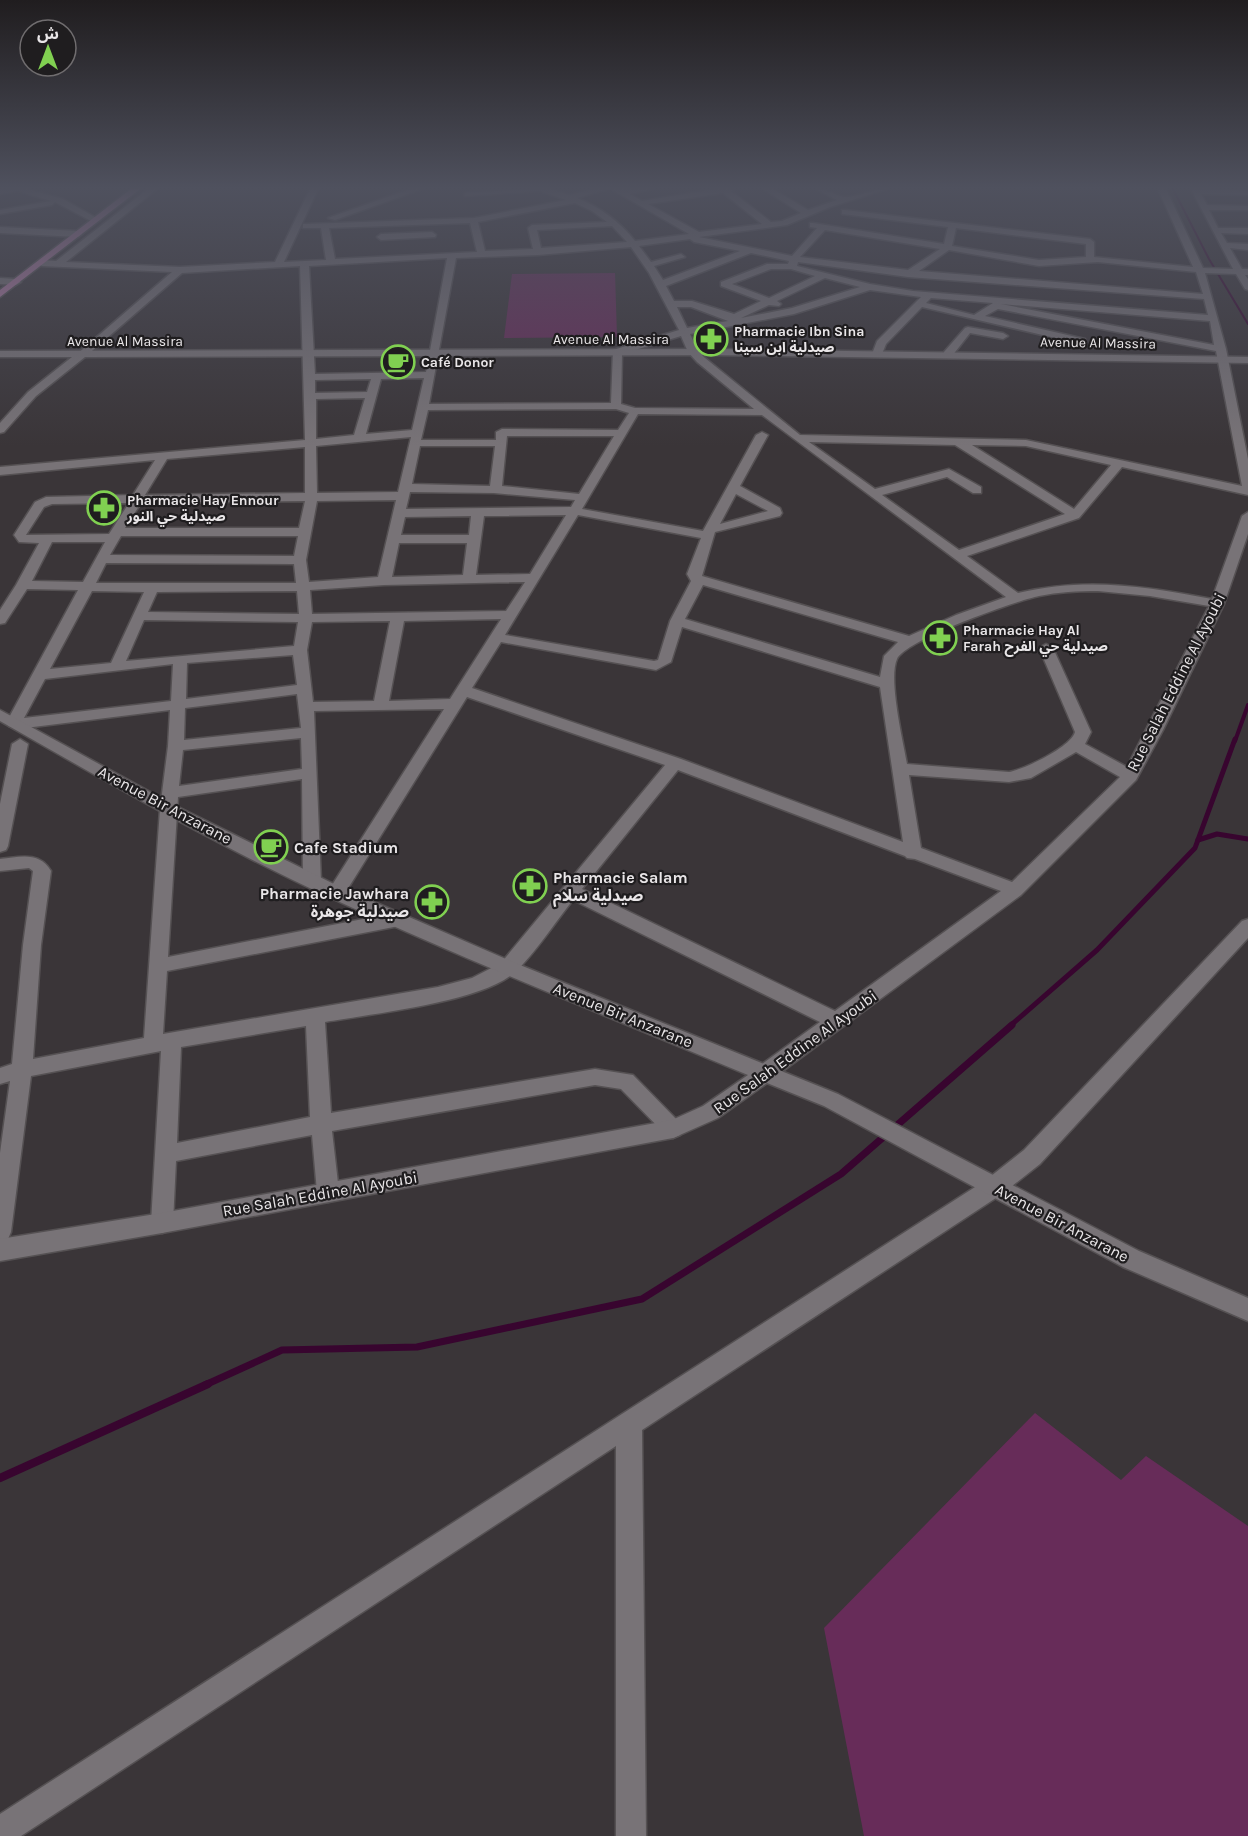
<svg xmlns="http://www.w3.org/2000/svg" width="1248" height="1836" font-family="Karla,'Noto Sans Arabic',sans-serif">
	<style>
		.green { fill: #672c59 }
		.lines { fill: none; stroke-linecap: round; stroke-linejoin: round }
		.stream-far4 { stroke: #38052f; stroke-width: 2 }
		.stream-far3 { stroke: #38052f; stroke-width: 4 }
		.stream-far2 { stroke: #38052f; stroke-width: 5 }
		.stream-far1 { stroke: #38052f; stroke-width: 7 }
		.stream { stroke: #38052f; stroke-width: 8 }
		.street-casing { stroke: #555153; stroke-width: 3 }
		.secondary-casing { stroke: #555153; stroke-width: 3 }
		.primary-casing { stroke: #555153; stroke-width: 3 }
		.street { fill: #787377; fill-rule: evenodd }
		.secondary { fill: #787377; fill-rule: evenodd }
		.primary { fill: #b47ba6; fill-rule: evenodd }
		.labels { text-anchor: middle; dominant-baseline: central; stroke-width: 4.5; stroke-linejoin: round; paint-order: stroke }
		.far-poi-label { font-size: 14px; font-weight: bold; fill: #e9e6e8; stroke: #1f1d1f; text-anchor: start }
		.far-street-label { font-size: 14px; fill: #e9e6e8; stroke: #1f1d1f }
		.street-label { font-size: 16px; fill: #e9e6e8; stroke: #1f1d1f }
		.poi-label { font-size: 16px; font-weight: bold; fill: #e9e6e8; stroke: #1f1d1f; text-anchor: start }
	</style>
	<rect width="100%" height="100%" fill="#3a3538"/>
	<g class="green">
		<polygon points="615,273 617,337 504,338 512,274"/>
		<polygon points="1035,1413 1121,1480 1146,1456 1248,1526 1248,1836 864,1836 824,1628"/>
	</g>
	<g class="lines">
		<polyline class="stream-far4" points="1173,189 1209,259 1248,324"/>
		<polyline class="stream-far3" points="1235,741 1248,705"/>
		<g class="stream-far2">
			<polyline points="1198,840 1217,834 1248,839"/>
			<polyline points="1010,1026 1097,950 1195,848 1235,739"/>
		</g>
		<polyline class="stream-far1" points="205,1385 282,1350 417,1347 642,1299 841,1174 1012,1025"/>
		<polyline class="stream" points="0,1478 208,1384"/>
		<g class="street-casing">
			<g id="street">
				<polygon points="27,189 63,199 100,220 93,222 55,202 52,205 0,214 0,210 51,201 18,191 0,194 0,190"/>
				<path d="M148,189H157L66,262L180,267L275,262L310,189H318L284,262L326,260L321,228H303V224H306L474,218L566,200L540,191L465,196L464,194L468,192L551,189L569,195L594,189H608L577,198C600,207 620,222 635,241L689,234L611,189H652L630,194L642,201L715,189H735L731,191L771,222L782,221L801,213L763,189H773L808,210L837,200L816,189C827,189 834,195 844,197C854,198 874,189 887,189L830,207L787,225L699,237L792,256L817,228L810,227V223H813L944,244L948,227L842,214V210H845L1090,239L1094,242V257L1193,267L1158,189H1166L1203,268L1233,269L1191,189L1248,191V195L1201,194L1207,205L1248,206V210H1209L1218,228H1248V234L1221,233L1227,243L1248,244V250L1230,248L1242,269H1248V275H1245L1248,279V290L1245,289L1236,274L1205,273L1226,349L1248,459V495L1122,467L1079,518L967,556L1018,593C1084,577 1146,586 1212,599L1242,516L1248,512V534L1224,604L1163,730L1136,780L1021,895L772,1079L765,1081L758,1079L755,1073L758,1067L820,1022L573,900C556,921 534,955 515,972C483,1002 371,1014 325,1022L331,1113L595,1069L633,1075L680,1123L683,1129L680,1135L673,1138L666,1135L621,1089L595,1085L332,1131L339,1192L336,1199L328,1202L320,1199L317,1192L312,1135L176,1161L173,1223L170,1230L162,1233L154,1230L151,1223L161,1051L31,1076L11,1232L8,1239L0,1242V1153L10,1081L0,1084V1068L12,1064L23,945L33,871L29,868L0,871V859C20,857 39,851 51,871L41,945L33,1059L144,1038L160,809L168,746L170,710L17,729L9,726L6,723L78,590L27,589L5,623L0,624V610L16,585L39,543L19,542L14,535L35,502L46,497L133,495L155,460L0,475V467L305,440L300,266L182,273L85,357L76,355L172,272L42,266L38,263L42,260L56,261ZM723,193L762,224L699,232L648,204ZM575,203L592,211L607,222L532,225L528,228L533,249L485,251L478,222ZM470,223L477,252L335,259L329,228ZM612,226L627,242L541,248L537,230ZM956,228L1086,244V257L1039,260L952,246ZM825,230L940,249L908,270L800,257ZM690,239L694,242L740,251L663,280L654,266L685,257L681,254L651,262L639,246ZM631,247L649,273L679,330L613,350L611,403L429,404L456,258L538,255ZM949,250L1039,266L1098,262L1196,272L1203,294L919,271ZM751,253L789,261L788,264H767L721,282V286L761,301L734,314L692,301H674L666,286ZM447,258L426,372L315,374L309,266ZM798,262L908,277L1204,299L1208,315L913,291L870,284L797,266ZM771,269H791L815,276L769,298L732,284ZM825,278L860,287L792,308L741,318L769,305L779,306L781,304L777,301ZM870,290L921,297L877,341L872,354L877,357L882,354L886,344L922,307L1081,344L1085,343V339L985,316L998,309L1216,351L1242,486L1026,440L800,435L705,358L698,351L690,334L794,314ZM931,298L993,303L974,315L926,303ZM1001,304L1210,321L1214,345ZM677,307H691L728,321L687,328ZM681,336L688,352L697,362L754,409L635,408L621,404L622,354ZM424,378L412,430L366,434L381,379ZM371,379L367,392L315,393V380ZM365,398L354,435L316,439V399ZM616,409L629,413L618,430L502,429L496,432V440H421L428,410ZM638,414L762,415L1006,597L956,615L909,636L702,576L715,532L780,516L782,513L780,508L740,486L768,435L762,432L756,435L703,531L582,509ZM507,436H614L579,494L502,486ZM411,437L398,492L317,493L316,446ZM809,442L955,445L1065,514L959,550L882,495L947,477L973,493H981V487L949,469L875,489ZM972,445L1026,446L1111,465L1074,509ZM420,446H495L490,486L412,484ZM305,447V493L145,495L167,459ZM410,492L494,493L575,500L571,507L406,509ZM736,494L768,511L720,524ZM396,500L378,577L309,582L306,560L317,501ZM305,501L299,528H125L141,503ZM129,503L109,534L26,535L44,507L52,504ZM566,515L530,574L476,575L484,516ZM578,515L701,538L687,574L691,581L670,621L658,660L654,661L505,635ZM471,516L469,535H401L405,517ZM121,536H298L294,556L110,555ZM52,542H105L83,582L32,581ZM399,543H467L463,575L392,577ZM106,563L294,564L296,583H96ZM525,582L506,611L312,614L310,590L384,585ZM703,585L898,642L884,656L880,677L685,619ZM92,591L144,592L111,663L50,669ZM297,591L299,614L148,612L157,592ZM1098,591L1150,596L1209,606L1127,767L1085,744L1091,732L1053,648L1046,644L1039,648L1075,732C1071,747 1025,769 1009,772L907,764C903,741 888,679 897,659C905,640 1015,601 1039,596C1058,592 1078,591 1098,591ZM501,619L450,699L389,701L404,621ZM144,620L298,622L294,646L126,661ZM390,621L374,701L313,702L307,650L312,622ZM682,627L880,687L903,842L681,759L472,688L501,642L656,670L671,662ZM293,655L297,685L186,699L187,663ZM173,664L171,701L24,718L45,679ZM297,694L301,728L184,740L185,708ZM467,697L665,765L501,963L472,978L438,987L163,1034L167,971L399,926L405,924L408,919L405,914L399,912L168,957L178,797L302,779L303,881L306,885L312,887L318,885L321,881L314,711L444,709L327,893L330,898L336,899L342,898ZM301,738L302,769L179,786L183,750ZM1076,752L1120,777L1012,882L921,848L909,775L1009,782L1031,778ZM678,770L905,856L907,858L915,859L1001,891L835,1011L582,889ZM306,1026L310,1117L177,1143L181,1047Z"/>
				<polygon points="410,189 422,189 335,220 328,218"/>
				<polygon points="0,227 78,231 82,234 78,237 0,233"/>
				<polygon points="432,232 436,235 435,237 381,240 377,237 381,234"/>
				<polygon points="0,278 16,279 21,282 16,285 0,284"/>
				<polygon points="968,327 1003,333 1008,336 1003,339 970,333 952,356 944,356 944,352 965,328"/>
				<polygon points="20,739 28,744 8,846 6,850 0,852 0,804 12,744"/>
				<polygon points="1248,919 1248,938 1040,1164 1002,1194 642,1430 646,1836 616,1836 616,1446 21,1836 0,1836 0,1814 986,1180 1024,1150 1242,921"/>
			</g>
		</g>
		<g class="secondary-casing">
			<g id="secondary">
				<polygon points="713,349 1248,357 1248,363 713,355 85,357 36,396 4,432 0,433 0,423 28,392 72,357 0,357 0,351"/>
				<path d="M0,710L174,805L342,888L515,963L838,1094L1139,1251L1248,1298V1321L1123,1267L824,1106L767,1083L718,1118L673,1138L162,1233L0,1261V1239L162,1213L672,1120L703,1106L748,1075C609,1017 468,961 331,898C218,846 109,783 0,721Z"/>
			</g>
		</g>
		<g class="primary-casing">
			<polygon id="primary" points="131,189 140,189 0,297 0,290"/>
		</g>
		<use href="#street" class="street"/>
		<use href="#secondary" class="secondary"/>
		<use href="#primary" class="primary"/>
	</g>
	<linearGradient id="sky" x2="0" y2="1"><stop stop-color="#201d1f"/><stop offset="0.42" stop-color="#4f515e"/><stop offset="1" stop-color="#4f515e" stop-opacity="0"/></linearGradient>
	<rect width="1248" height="446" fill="url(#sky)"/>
	<defs>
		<g id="pharmacy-ring" transform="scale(1.725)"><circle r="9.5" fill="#1f1d1f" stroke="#80d051" stroke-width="1.5"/><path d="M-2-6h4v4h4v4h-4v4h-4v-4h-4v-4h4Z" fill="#80d051"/></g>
		<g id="cafe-ring" transform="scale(1.725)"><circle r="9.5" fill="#1f1d1f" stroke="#80d051" stroke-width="1.5"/><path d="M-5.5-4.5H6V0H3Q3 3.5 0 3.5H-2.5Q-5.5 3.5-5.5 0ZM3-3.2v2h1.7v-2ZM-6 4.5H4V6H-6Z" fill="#80d051"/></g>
	</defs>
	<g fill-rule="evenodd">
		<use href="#pharmacy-ring" x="711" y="339"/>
		<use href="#cafe-ring" x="398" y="362"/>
		<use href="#pharmacy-ring" x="104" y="508"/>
		<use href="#pharmacy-ring" x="940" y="638"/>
		<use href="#cafe-ring" x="271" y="847"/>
		<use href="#pharmacy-ring" x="530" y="886"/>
		<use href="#pharmacy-ring" x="432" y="902"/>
	</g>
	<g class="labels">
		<g class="far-poi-label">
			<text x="734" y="331">Pharmacie Ibn Sina<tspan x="734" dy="16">صيدلية ابن سينا</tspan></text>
			<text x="421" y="362">Café Donor</text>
			<text x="127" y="500">Pharmacie Hay Ennour<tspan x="127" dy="16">صيدلية حي النور</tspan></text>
			<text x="963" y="630">Pharmacie Hay Al<tspan x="963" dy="16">Farah صيدلية حي الفرح</tspan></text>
		</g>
		<g class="far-street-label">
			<text x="611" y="339">Avenue Al Massira</text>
			<text x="125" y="341">Avenue Al Massira</text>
			<text transform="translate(1098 343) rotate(1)">Avenue Al Massira</text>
		</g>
		<g class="street-label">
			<text transform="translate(1176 682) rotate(-63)">Rue Salah Eddine Al Ayoubi</text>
			<text transform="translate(165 805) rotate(28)">Avenue Bir Anzarane</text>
			<text transform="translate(623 1015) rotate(22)">Avenue Bir Anzarane</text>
			<text transform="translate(795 1052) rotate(-36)">Rue Salah Eddine Al Ayoubi</text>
			<text transform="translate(320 1194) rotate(-10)">Rue Salah Eddine Al Ayoubi</text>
			<text transform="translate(1062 1223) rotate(28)">Avenue Bir Anzarane</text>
		</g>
		<g class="poi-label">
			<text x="294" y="847">Cafe Stadium</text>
			<text x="553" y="877">Pharmacie Salam<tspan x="553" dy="18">صيدلية سلام</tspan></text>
			<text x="409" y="893" text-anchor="end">Pharmacie Jawhara<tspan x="409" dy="18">صيدلية جوهرة</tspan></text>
		</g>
	</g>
	<g transform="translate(48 48)"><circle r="28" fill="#1f1d1f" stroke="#706d6f" stroke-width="1.5"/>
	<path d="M0-4.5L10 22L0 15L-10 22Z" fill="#80d051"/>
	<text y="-9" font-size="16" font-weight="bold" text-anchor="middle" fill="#e9e6e8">ش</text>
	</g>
</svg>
